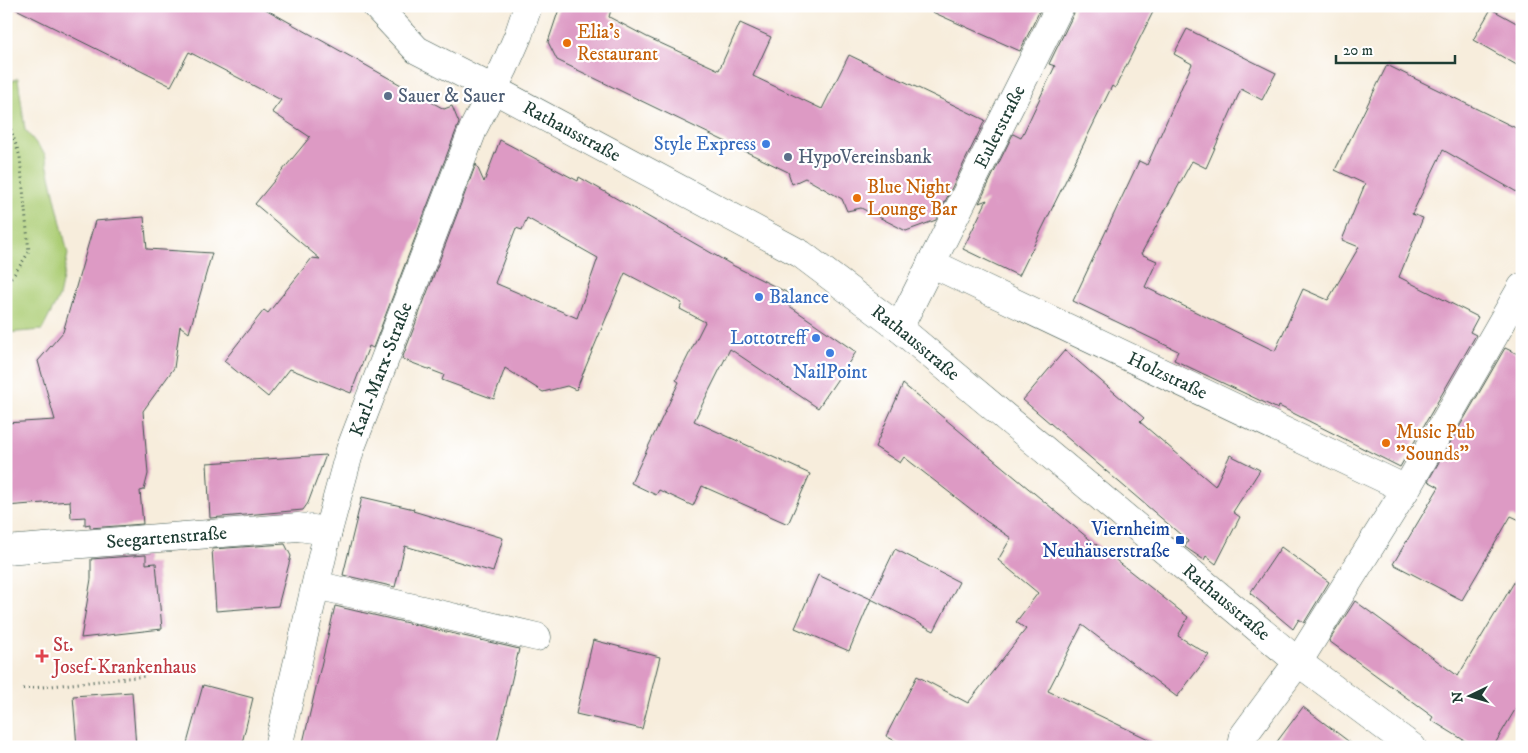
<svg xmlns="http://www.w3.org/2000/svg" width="1528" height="753" font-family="'IM FELL DW Pica',serif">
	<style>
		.green { fill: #accd75; stroke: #668554 }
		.building { fill: #dd9ac4; fill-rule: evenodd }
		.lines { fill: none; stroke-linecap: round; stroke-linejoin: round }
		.minor-casing { stroke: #3f574d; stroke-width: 29 }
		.path { stroke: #3f574d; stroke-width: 3; stroke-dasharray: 1 4; stroke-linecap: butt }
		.minor { stroke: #fff; stroke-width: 28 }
		.food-dot { fill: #e8710a; stroke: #fff; stroke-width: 2 }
		.service-dot { fill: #5c6f8a; stroke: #fff; stroke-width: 2 }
		.shop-dot { fill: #3f7fe0; stroke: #fff; stroke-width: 2 }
		.transit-dot { fill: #1a4fb4; stroke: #fff; stroke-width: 2 }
		.health-dot { fill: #e0444e; stroke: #fff; stroke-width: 2 }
		.labels { text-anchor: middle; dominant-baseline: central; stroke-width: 4.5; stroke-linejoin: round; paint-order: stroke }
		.food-label { font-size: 19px; fill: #c56008; stroke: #fff; text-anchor: start }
		.service-label { font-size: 19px; fill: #4e5e75; stroke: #fff; text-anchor: start }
		.street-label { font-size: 19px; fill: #1f3d34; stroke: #fff }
		.shop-label { font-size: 19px; fill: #366cbe; stroke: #fff; text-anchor: end }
		.transit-label { font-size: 19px; fill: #164399; stroke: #fff; text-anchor: end }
		.health-label { font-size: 19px; fill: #be3a42; stroke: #fff; text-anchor: start }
	</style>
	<rect width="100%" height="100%" fill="#fff"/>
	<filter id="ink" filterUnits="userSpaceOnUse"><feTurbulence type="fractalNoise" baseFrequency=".02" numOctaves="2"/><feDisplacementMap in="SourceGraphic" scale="10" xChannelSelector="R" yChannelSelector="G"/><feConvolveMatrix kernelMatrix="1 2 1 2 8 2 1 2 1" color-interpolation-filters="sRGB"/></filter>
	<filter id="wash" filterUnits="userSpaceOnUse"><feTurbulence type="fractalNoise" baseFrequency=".0096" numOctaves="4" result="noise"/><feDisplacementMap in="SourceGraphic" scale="20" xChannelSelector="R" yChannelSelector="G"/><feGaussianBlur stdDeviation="1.12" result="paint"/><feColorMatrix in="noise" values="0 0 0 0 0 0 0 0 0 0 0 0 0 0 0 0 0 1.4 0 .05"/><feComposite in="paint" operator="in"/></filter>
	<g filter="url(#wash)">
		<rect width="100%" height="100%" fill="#f7eddc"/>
		<polygon class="green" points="18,78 25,130 45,154 68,254 59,297 42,330 6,333 6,84"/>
		<g id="blocks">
			<g class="building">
				<polygon points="10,6 260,6 444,109 452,106 459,123 373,348 369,346 351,393 290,369 268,397 224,361 264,310 268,313 312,258 320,259 255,204 310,137 272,112 281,100 189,52 171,86"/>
				<polygon points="560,6 612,6 609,17 647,37 719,70 740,23 771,37 753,76 822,109 849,55 985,120 936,220 906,231 861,208 847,211 842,199 805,178 792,184 788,172 557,60 548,42"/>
				<polygon points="919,6 1042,6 1020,51"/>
				<polygon points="1075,6 1156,6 1115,88 1112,86 1019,276 963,249 987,200 979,203 1013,134 1021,138 1055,66 1049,64 1074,13"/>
				<polygon points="1491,9 1522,26 1522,68 1473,40"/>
				<polygon points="1187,29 1276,73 1262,100 1241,89 1206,168 1192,161 1141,254 1157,261 1145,287 1275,351 1303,289 1328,300 1359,247 1342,240 1365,184 1335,170 1387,65 1522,131 1522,195 1443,150 1412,214 1423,218 1399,277 1478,317 1470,332 1476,335 1400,467 1279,406 1278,409 1174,360 1178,351 1073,301 1139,161 1147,165 1192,64 1174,54"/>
				<path d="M500,140L578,181L579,177L734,266L790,294L785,303L856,352L818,408L730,349L694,421L810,474L788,524L702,486L693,506L659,490L656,495L631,483L679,382L676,380L705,322L680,309L682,303L625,273L576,390L567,386L543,392L505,368L494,399L442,380L444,375L402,359L476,164L484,182ZM527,218L598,258L577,318L495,283L516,228L522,230Z"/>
				<polygon points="144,217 147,249 212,253 189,333 180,326 174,368 143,411 148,474 144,490 140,491 143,524 90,528 90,524 85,525 85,517 71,518 70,501 6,506 6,423 55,420 38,361 63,332 95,221"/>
				<polygon points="1505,348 1522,356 1522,521 1511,516 1462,600 1393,564 1439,487 1428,481"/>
				<polygon points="1065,350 1144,418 1140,422 1215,486 1230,455 1260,470 1233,512 1240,517 1216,564 1206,556 1204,560 1185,547 1188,541 1023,400"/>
				<polygon points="903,384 1088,538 1188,617 1178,636 1209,655 1177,697 1082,625 1048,691 1165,747 906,747 886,736 917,676 968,703 1026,629 1016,622 1038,593 998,560 1011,538 986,521 904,457 900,463 875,447"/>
				<polygon points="326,455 308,503 303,510 210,518 207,463"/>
				<polygon points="362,497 414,509 413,511 503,538 493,572 405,546 395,587 343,575"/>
				<polygon points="285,544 291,556 278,606 216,611 212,549"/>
				<polygon points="1281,547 1329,582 1304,623 1299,619 1293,629 1250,593"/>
				<polygon points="895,549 959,582 934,631 871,599"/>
				<polygon points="146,555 146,564 156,563 162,629 81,638 91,579 91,559"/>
				<polygon points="1522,569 1522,698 1493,747 1475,747 1431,720 1433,717 1329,641 1355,601 1458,676"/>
				<polygon points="818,575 871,599 849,651 795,628"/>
				<polygon points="335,606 519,649 496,747 302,747"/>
				<polygon points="593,640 660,657 642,729 576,714"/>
				<polygon points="203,685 253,698 241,747 186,747"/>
				<polygon points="132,692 136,747 77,747 73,696"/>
				<polygon points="1303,707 1356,747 1273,747"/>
			</g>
		</g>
	</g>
	<g filter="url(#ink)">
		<use href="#blocks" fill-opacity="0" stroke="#3f574d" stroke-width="1"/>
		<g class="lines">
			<g class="minor-casing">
				<g id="minor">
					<path id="s1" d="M376,6L417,50L493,89L801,254L899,328L1298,662L1412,747"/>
					<path id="s2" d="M931,263L1406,489"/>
					<path id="s3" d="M899,328L1060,6"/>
					<path id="s4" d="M6,550L298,527L328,531"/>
					<polyline points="316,585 537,637"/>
					<path id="s5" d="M278,747L328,531L350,450L474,127L504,68L518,36L528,6"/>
					<polyline points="1242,747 1244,735 1298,662 1406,489 1522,287"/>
				</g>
			</g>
			<g class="path">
				<polyline points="6,115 20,157 29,252 13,276 6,280"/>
				<polyline points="23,689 146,676"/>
			</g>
			<use href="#minor" class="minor"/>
		</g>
	</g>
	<g class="food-dot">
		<circle cx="567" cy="43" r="5"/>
		<circle cx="857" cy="198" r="5"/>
		<circle cx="1386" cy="443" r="5"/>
	</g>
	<g class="service-dot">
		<circle cx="388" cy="96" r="5"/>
		<circle cx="788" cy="157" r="5"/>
	</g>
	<g class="shop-dot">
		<circle cx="766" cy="144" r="5"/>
		<circle cx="759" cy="297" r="5"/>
		<circle cx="816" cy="338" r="5"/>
		<circle cx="830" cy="353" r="5"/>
	</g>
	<rect class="transit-dot" x="1175" y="535" width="10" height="10" rx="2.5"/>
	<path class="health-dot" d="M39.5 648.5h5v5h5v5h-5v5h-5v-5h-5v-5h5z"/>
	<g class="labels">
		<g class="food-label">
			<text x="577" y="32">Elia's<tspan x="577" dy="22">Restaurant</tspan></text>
			<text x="867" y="187">Blue Night<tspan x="867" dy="22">Lounge Bar</tspan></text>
			<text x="1396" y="432">Music Pub<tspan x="1396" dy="22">"Sounds"</tspan></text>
		</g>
		<g class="service-label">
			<text x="398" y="96">Sauer &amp; Sauer</text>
			<text x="798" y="157">HypoVereinsbank</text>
		</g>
		<g class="street-label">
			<text stroke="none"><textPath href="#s3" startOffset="225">Eulerstraße</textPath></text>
			<text stroke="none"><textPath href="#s1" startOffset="235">Rathausstraße</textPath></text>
			<text stroke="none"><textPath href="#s1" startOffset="640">Rathausstraße</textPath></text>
			<text stroke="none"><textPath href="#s5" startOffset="392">Karl-Marx-Straße</textPath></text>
			<text stroke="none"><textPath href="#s2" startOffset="262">Holzstraße</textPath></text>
			<text stroke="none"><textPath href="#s4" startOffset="161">Seegartenstraße</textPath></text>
			<text stroke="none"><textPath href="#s1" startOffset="1045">Rathausstraße</textPath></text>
		</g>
		<g class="shop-label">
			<text x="756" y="144">Style Express</text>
			<text x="769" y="297" text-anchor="start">Balance</text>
			<text x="806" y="338">Lottotreff</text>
			<text x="830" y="372" text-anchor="middle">NailPoint</text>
		</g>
		<g class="transit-label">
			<text x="1170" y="529">Viernheim<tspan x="1170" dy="22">Neuhäuserstraße</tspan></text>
		</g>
		<g class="health-label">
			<text x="53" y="645">St.<tspan x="53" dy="22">Josef-Krankenhaus</tspan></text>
		</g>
	</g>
	<rect width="1528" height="753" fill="none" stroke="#fff" stroke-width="25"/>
	<g transform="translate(1470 696) rotate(265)" stroke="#ffffff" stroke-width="4" paint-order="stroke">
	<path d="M0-4L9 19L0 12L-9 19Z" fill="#1f3d34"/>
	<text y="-8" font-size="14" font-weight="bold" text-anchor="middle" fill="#1f3d34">N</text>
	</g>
	<path d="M1336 55v8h119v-8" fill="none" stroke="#1f3d34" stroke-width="2.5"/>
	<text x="1343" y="55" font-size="15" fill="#1f3d34" stroke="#ffffff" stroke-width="4" paint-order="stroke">20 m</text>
</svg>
